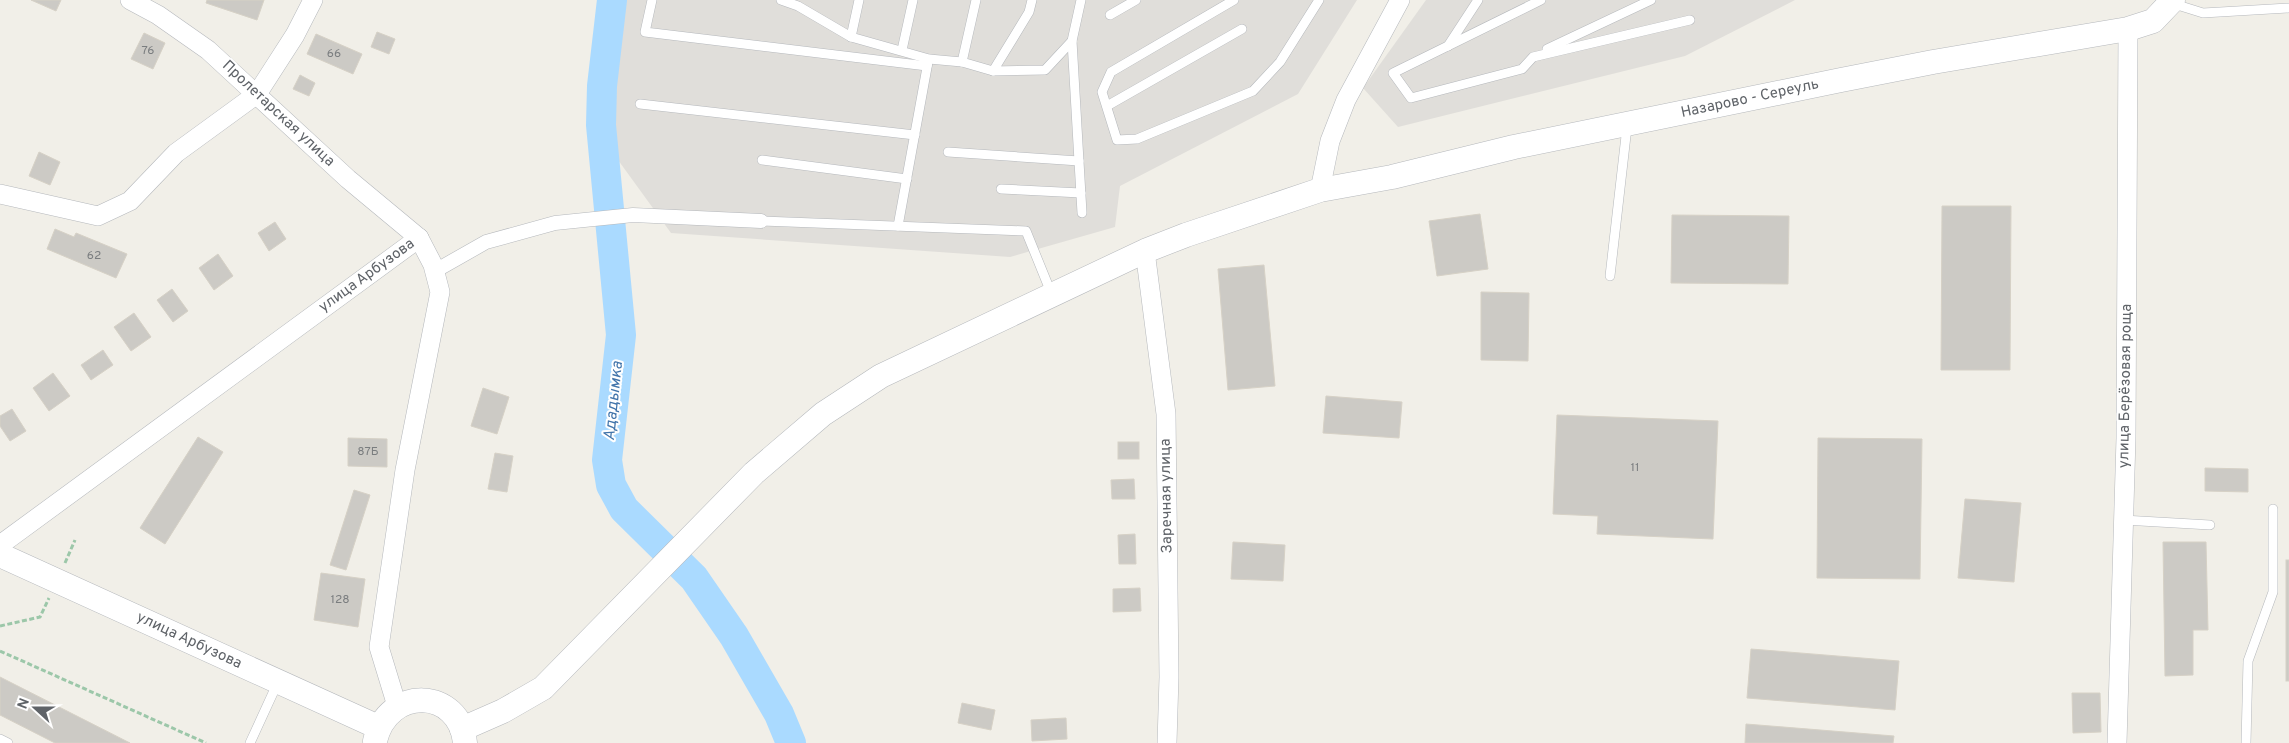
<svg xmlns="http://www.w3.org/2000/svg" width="2289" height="743" font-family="Overpass,sans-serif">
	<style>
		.industrial { fill: #e0deda }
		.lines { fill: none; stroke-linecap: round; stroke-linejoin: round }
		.river { stroke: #aadaff; stroke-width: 30 }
		.building { fill: #cccac5; stroke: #d6d1c6 }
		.service-casing { stroke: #b5b8bc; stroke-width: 10 }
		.pedestrian-casing { stroke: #b5b8bc; stroke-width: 15 }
		.minor-casing { stroke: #b5b8bc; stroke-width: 20 }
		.tertiary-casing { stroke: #b5b8bc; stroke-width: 25 }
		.path { stroke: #9cc7a9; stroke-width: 3; stroke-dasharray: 5 2.5; stroke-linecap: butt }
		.service { stroke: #fff; stroke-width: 9 }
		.pedestrian { stroke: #fff; stroke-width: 14 }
		.minor { stroke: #fff; stroke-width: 19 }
		.tertiary { stroke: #fff; stroke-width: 24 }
		.labels { text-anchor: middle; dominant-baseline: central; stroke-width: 4; stroke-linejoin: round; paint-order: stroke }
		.number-label { font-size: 12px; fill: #7a7d7f }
		.street-label { font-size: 15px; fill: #5f6368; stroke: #fff }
		.water-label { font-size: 16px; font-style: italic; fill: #4174aa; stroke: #fff }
	</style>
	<rect width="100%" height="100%" fill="#f1efe8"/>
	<g class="industrial">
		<polygon points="615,0 1357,0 1298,94 1120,186 1115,227 1010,257 671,233 605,142 611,24"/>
		<polygon points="1426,0 1795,0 1685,56 1398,127 1363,88"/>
	</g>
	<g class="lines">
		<polyline class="river" points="612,0 602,86 601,125 621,335 607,460 611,485 624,509 694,578 734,636 779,714 791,743"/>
	</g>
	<g class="building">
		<polygon points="31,0 61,0 56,11"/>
		<polygon points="207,0 264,0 257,20 206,3"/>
		<polygon points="377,32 395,39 389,54 371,47"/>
		<polygon points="144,33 165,43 153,69 131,59"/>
		<polygon points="316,34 362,54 353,74 307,54"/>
		<polygon points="300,75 315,83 309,96 293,89"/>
		<polygon points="39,152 60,162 50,185 29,176"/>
		<polygon points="1942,206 2011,206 2010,370 1941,370"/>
		<polygon points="1480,214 1488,269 1437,276 1429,221"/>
		<polygon points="1672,215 1789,216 1788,284 1671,283"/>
		<polygon points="275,222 286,239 269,251 258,233"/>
		<polygon points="55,229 74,237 76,233 127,254 116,278 47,249"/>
		<polygon points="218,254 233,276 214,290 199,268"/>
		<polygon points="1264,265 1275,386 1228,390 1218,269"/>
		<polygon points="172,289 188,311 173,322 157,300"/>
		<polygon points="1481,292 1529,293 1528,361 1481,360"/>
		<polygon points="134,313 151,337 131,351 114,327"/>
		<polygon points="103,350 113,365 91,380 81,365"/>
		<polygon points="53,373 70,396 49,411 33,388"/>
		<polygon points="483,388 509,397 497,434 471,426"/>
		<polygon points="1326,396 1402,402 1399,438 1323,433"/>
		<polygon points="12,409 26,431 10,441 0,426 0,416"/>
		<polygon points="1557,415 1718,421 1713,539 1597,534 1598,516 1553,514"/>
		<polygon points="198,437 223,452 165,544 140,528"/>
		<polygon points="348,438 387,439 387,467 348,466"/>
		<polygon points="1818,438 1922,439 1920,579 1817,578"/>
		<rect x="1118" y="442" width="21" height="17"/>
		<polygon points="495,453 513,456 507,492 488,489"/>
		<polygon points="2205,468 2248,469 2248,492 2205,491"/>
		<polygon points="1134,479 1135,499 1112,499 1111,480"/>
		<polygon points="354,490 370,495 346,570 330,565"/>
		<polygon points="1965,499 2021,503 2014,582 1958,578"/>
		<polygon points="1135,534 1136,564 1119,564 1118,535"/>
		<polygon points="1233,542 1285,545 1283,581 1231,579"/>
		<polygon points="2163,542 2206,542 2208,630 2193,630 2193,675 2165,676"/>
		<rect x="2286" y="560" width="3" height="121"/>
		<polygon points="321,573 365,579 358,627 314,620"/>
		<polygon points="1140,588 1141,611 1113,612 1113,589"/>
		<polygon points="1751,649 1899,661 1895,710 1747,698"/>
		<polygon points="0,677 130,743 55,743 0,715"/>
		<polygon points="2072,693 2100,693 2101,732 2073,733"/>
		<polygon points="962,703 995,710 991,730 958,723"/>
		<polygon points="1066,718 1067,739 1032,741 1031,720"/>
		<polygon points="1746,724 1894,736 1893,743 1745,743"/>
	</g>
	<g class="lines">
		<g class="service-casing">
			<g id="service">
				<polyline points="652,0 645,32 927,66"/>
				<polyline points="781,0 798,6 851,37 929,59 962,62 993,71"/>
				<polyline points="1032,0 1029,12 993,71 1045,70 1072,41 1081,0"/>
				<polyline points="1234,0 1111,72 1102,92 1117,140 1137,139 1253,91 1280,62 1319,0"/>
				<polyline points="1541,0 1393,73 1411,98 1522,69 1533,57 1690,20"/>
				<polyline points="2171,3 2203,13 2289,8"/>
				<polyline points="1110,15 1136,0"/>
				<polyline points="851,37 859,0"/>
				<polyline points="1072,41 1082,213"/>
				<polyline points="1448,46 1478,0"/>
				<polyline points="1547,49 1651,0"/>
				<polyline points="902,50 913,0"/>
				<polyline points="962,62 976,0"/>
				<polyline points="640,104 915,135"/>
				<polyline points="1107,106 1242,29"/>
				<polyline points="948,152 1079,161"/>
				<polyline points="762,160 907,179"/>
				<polyline points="1001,189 1081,193"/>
				<polyline points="761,221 1026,231 1052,295"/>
				<polyline points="898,226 928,62"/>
				<polyline points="1610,276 1627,127"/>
				<polyline points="2123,520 2210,525"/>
				<polyline points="0,739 8,743"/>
				<polyline points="250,743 278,682"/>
				<polyline points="2246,743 2248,661 2273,592 2273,509"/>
			</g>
		</g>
		<g class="pedestrian-casing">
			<polyline id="pedestrian" points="435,271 486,242 555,223 633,215 761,221"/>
		</g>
		<g class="minor-casing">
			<g id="minor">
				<polyline points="130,0 158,15 208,50 348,179 419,238 433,265 440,292 405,470 379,647 397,706"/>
				<polyline points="1320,190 1330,141 1346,100 1400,0"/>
				<polyline points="0,194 98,216 130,201 176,153 257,94 295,35 313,0"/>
				<polyline points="1145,251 1166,414 1169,677 1167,743"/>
				<polyline points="0,545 419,238"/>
				<polyline points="2117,743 2126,438 2128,29"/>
			</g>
		</g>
		<g class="tertiary-casing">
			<g id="tertiary">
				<polyline points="0,555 378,727"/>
				<polyline points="462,729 503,711 543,688 754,473 823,414 881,376 1145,251 1186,235 1320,190 1392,177 1514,147 1841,80 1933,62 2128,29 2153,21 2173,0"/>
				<path d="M375,741C388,685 460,688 465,743"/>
			</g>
		</g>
		<g class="path">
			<polyline points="65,563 75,540"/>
			<polyline points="0,626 40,617 49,598"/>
			<polyline points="0,651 206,743"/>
		</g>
		<use href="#service" class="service"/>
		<use href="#pedestrian" class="pedestrian"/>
		<use href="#minor" class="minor"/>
		<use href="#tertiary" class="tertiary"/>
	</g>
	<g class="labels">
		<g class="number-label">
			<text x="148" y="51">76</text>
			<text x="334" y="54">66</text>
			<text x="94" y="256">62</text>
			<text x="368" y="452">87Б</text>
			<text x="1635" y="468">11</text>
			<text x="340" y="600">128</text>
		</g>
		<g class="street-label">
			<text transform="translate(1750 99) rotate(-12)">Назарово - Сереуль</text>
			<text transform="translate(278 114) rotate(43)">Пролетарская улица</text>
			<text transform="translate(367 276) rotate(-36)">улица Арбузова</text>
			<text transform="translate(2126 386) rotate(-89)">улица Берёзовая роща</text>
			<text transform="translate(1167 496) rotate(-91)">Заречная улица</text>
			<text transform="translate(189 641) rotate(25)">улица Арбузова</text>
		</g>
		<g class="water-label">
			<text transform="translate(614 401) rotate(-84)">Ададымка</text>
		</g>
	</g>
	<g transform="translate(35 708) rotate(291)" stroke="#ffffff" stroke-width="4" paint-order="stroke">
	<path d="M0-4L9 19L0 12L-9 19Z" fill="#5f6368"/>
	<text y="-8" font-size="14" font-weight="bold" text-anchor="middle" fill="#5f6368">N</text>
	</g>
</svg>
